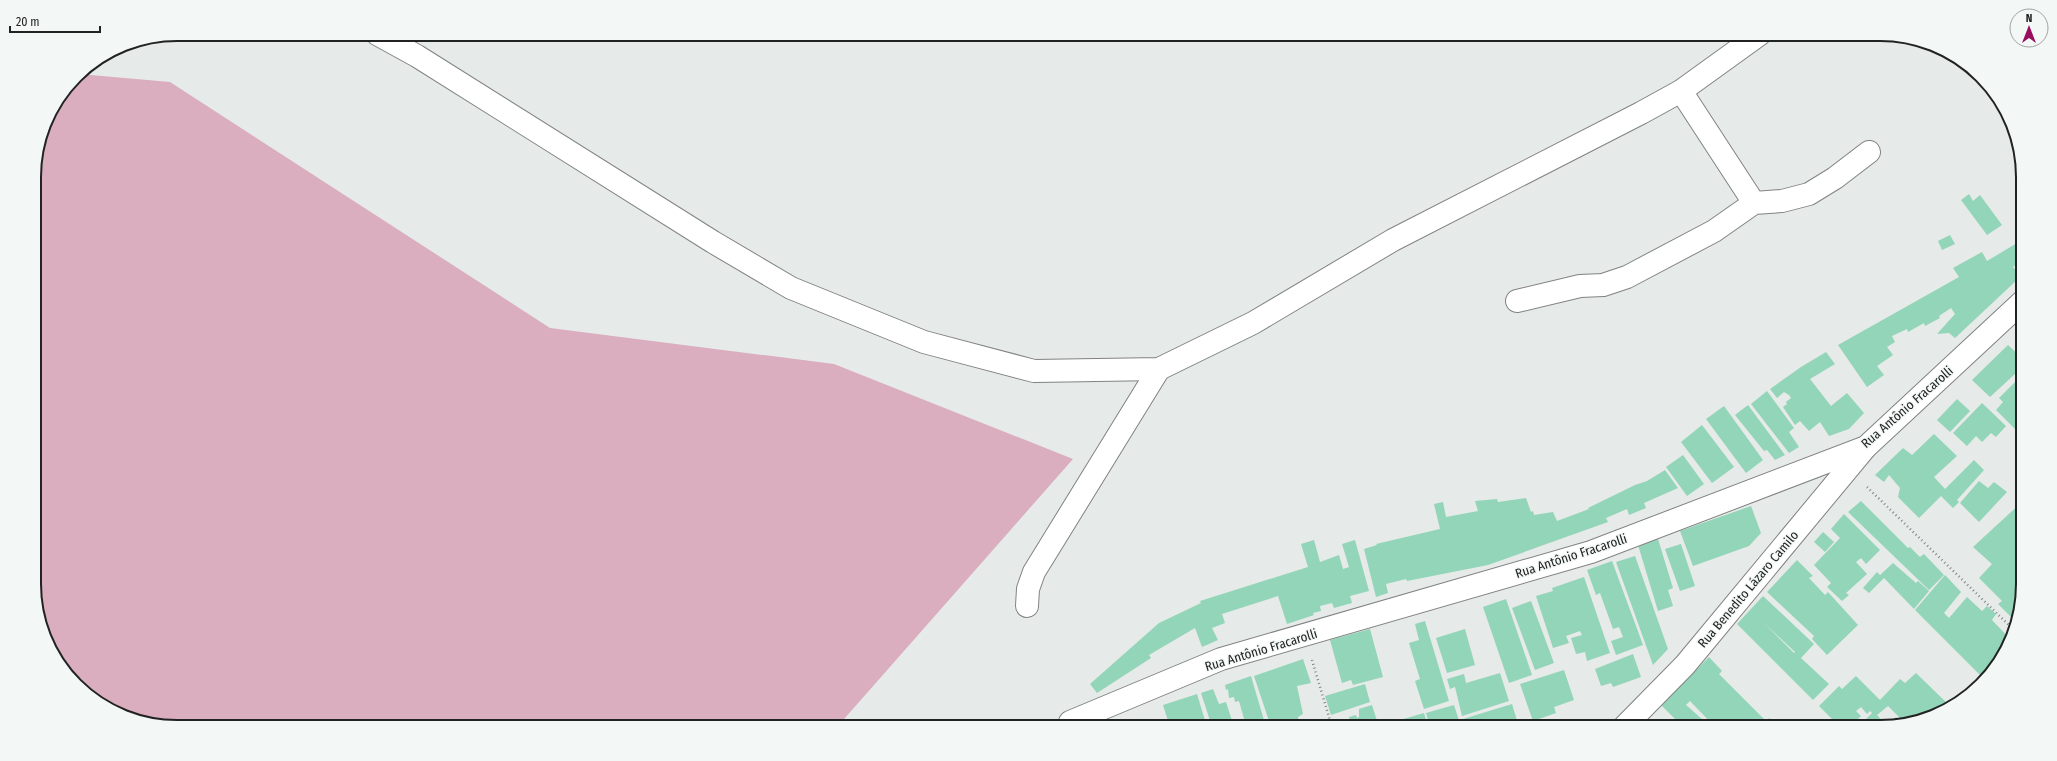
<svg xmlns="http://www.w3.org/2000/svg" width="2057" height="761" font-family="'Fira Sans Condensed',sans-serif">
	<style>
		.green { fill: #daadbf }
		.building { fill: #93d5b9; fill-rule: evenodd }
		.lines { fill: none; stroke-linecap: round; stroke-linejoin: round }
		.minor-casing { stroke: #808382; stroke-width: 24 }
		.path { stroke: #828583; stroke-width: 2.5; stroke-dasharray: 1 3; stroke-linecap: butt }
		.minor { stroke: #fff; stroke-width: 22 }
		.labels { text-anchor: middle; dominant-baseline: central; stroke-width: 3; stroke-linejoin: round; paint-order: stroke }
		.street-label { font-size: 13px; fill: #212322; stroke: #f3f8f6 }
		.rim { fill: none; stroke: #212322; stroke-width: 2 }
	</style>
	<rect width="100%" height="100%" fill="#e6eae8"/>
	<polygon class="green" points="79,74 170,82 550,328 834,364 1073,459 837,727 177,727 131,719 69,678 37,612 34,167 49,114"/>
	<g class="building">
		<polygon points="1969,194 1973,201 1980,195 2002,225 1987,235 1961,200"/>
		<polygon points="1950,235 1955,244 1942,250 1938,241"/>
		<polygon points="2022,240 2022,260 2013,267 2021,276 2002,294 1955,338 1949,333 1937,334 1955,314 1951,308 1939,316 1940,318 1925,326 1924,323 1908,332 1907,329 1892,336 1895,342 1887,347 1893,355 1877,366 1884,375 1867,387 1838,345 1959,277 1953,268 1982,252 1987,261"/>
		<polygon points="2008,345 2021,357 2022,356 2023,428 2018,432 1996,410 2003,402 1999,398 2020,377 2016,373 1990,397 1972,380"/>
		<polygon points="1826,352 1835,364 1810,379 1831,406 1847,393 1864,413 1849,429 1829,436 1820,422 1809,431 1800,421 1795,425 1783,407 1787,404 1786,402 1791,398 1789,395 1784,392 1777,398 1770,389 1801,367"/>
		<polygon points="1767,391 1794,428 1789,432 1799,447 1789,453 1751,404"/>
		<polygon points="1957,399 1970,411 1950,432 1937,420"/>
		<polygon points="1982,403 2006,426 1996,437 1991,433 1982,442 1976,436 1967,446 1953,433"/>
		<polygon points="1748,405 1785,455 1775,460 1767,450 1764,451 1735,415"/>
		<polygon points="1724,406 1763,460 1746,473 1706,419"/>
		<polygon points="1702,425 1734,467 1712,483 1681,442"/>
		<polygon points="1934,434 1957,456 1934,477 1945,489 1974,460 1984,470 1957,500 1959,502 1953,508 1941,496 1919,518 1898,497 1900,488 1889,475 1884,482 1875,475 1903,448 1912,455"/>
		<polygon points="1683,455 1704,484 1687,496 1666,467"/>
		<polygon points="1665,470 1678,488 1644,503 1646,508 1629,515 1627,509 1606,518 1608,522 1488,565 1407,581 1406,579 1386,584 1388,593 1376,597 1364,549 1377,545 1376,544 1440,529 1434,504 1443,502 1446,517 1478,511 1475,501 1497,499 1498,502 1526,498 1531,512 1533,511 1534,515 1553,512 1557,521 1589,509 1588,508 1635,485 1647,481"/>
		<polygon points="1979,481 1988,488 1994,482 2007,492 1979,522 1960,503"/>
		<polygon points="1861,501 1908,548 1910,547 1920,557 1924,554 1944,575 1929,590 1848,512"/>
		<polygon points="2023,501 2023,584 2017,623 1998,604 2002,601 1979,578 1992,564 1973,547"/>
		<polygon points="1751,506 1761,533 1749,546 1693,566 1680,531"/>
		<polygon points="1844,514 1880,550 1866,564 1861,558 1856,562 1867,574 1846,593 1849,595 1842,601 1827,587 1831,583 1814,565 1840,538 1831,529"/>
		<polygon points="1823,532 1834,542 1825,552 1814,542"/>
		<polygon points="1658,539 1673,588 1668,590 1673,606 1658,611 1638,545"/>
		<polygon points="1314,540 1320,562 1339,555 1343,569 1349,567 1342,544 1355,540 1369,591 1350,596 1352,603 1334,608 1332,603 1320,606 1321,611 1313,613 1314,615 1287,624 1278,596 1222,614 1225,623 1212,628 1218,640 1202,647 1195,628 1149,655 1151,658 1097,693 1090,684 1159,623 1201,603 1200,601 1308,567 1301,544"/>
		<polygon points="1681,544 1695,586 1680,591 1665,549"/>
		<polygon points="1635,556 1668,649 1653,665 1616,562"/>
		<polygon points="1797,560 1813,576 1809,578 1825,595 1828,592 1858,625 1827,655 1812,639 1814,636 1767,592"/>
		<polygon points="1612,561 1643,645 1616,655 1611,641 1623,637 1619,627 1613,629 1600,593 1596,595 1587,570"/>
		<polygon points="1893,563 1916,583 1918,581 1929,591 1914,609 1884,578 1869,593 1863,588 1877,572 1880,575"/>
		<polygon points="1945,575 1961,592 1944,613 1949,618 1967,597 1982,611 1987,606 1996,614 1992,620 2011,640 1999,664 1984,679 1915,610"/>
		<polygon points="1584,577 1610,653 1587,661 1585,652 1576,654 1571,638 1582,635 1580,631 1566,636 1569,643 1553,648 1536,596 1553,591 1552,588"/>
		<path d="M1763,596L1814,644L1801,658L1829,684L1813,700L1737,624ZM1763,622L1795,652L1794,653Z"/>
		<polygon points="1506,599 1532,675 1509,683 1483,607"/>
		<polygon points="1531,601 1554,663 1535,670 1512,608"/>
		<polygon points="1425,621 1449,701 1424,709 1415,681 1420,679 1409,643 1419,640 1415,624"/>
		<polygon points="1370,629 1383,677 1353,685 1351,680 1342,683 1330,640"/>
		<polygon points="1465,629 1475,665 1447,673 1436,638"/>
		<polygon points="1633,654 1641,677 1613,687 1611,683 1601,686 1595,669"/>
		<polygon points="1709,657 1722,671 1719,674 1766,721 1769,718 1777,727 1715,727 1690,701 1686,705 1711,727 1683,727 1661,705"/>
		<polygon points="1303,659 1311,683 1297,686 1303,714 1298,717 1300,727 1271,727 1254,676"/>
		<polygon points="1564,670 1574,700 1554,707 1556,713 1533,721 1520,684"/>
		<polygon points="1500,673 1509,701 1462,716 1455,687 1450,689 1447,679 1464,674 1466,683"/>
		<polygon points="1916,673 1951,707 1935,716 1905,723 1888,706 1877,715 1887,726 1896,717 1902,724 1889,727 1863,727 1861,724 1872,713 1870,711 1867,714 1861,707 1856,711 1861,716 1850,727 1840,727 1819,706 1839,686 1842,689 1856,676 1880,700 1900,679 1905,683"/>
		<polygon points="1251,676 1266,727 1244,727 1246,726 1239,701 1235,702 1234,697 1229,698 1228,689 1226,690 1225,685"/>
		<polygon points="1365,684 1370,702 1331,715 1325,696"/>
		<polygon points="1213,689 1219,704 1226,702 1234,727 1212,727 1201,693"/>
		<polygon points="1197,694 1207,727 1170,727 1163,705"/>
		<polygon points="1512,704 1519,727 1466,727 1463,719"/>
		<polygon points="1372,705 1379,727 1341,727 1340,724 1350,721 1349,717 1356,715 1357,718 1359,717 1359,709"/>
		<polygon points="1454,705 1461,727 1430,727 1426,713"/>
		<polygon points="1424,713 1428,727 1402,727 1400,720"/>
		<polygon points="1562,719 1569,727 1552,727"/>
	</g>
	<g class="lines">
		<g class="minor-casing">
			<g id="minor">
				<polyline points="377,34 417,56 713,242 791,288 924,342 1034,371 1159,369 1253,323 1393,240 1641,113 1681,91 1760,34"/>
				<polyline points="1681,91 1754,203"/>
				<polyline points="1517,301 1580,286 1603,285 1627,277 1714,231 1754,203 1782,201 1809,194 1835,178 1869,152"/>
				<polyline points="1027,606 1028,589 1034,572 1159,369"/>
				<polyline points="1070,722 1221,659 1591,552 1866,447 2022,302"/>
				<polyline points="1624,727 1685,665 1865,448"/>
			</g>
		</g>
		<g class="path">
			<polyline points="1867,487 2015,631"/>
			<polyline points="1312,660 1332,727"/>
		</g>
		<use href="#minor" class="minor"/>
	</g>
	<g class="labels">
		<g class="street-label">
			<text transform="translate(1907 407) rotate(-41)">Rua Antônio Fracarolli</text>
			<text transform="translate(1571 556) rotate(-18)">Rua Antônio Fracarolli</text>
			<text transform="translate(1748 589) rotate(-50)">Rua Benedito Lázaro Camilo</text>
			<text transform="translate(1261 650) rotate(-17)">Rua Antônio Fracarolli</text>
		</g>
	</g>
	<path d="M0 0H2057V761H0ZM177 41H1880A136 136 0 0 1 2016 177V584A136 136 0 0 1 1880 720H177A136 136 0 0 1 41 584V177A136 136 0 0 1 177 41Z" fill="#f3f8f6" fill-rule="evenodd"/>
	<path class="rim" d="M177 41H1880A136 136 0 0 1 2016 177V584A136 136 0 0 1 1880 720H177A136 136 0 0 1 41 584V177A136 136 0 0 1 177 41Z"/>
	<g transform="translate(2029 28)"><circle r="19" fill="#f3f8f6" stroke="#9fa3a1"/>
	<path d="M0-3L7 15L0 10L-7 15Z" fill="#990d5f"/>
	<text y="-6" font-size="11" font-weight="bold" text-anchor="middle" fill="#212322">N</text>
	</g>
	<path d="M10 26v6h90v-6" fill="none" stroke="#212322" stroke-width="2"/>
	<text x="16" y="26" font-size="12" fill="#212322" stroke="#f3f8f6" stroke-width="3" paint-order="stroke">20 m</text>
</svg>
